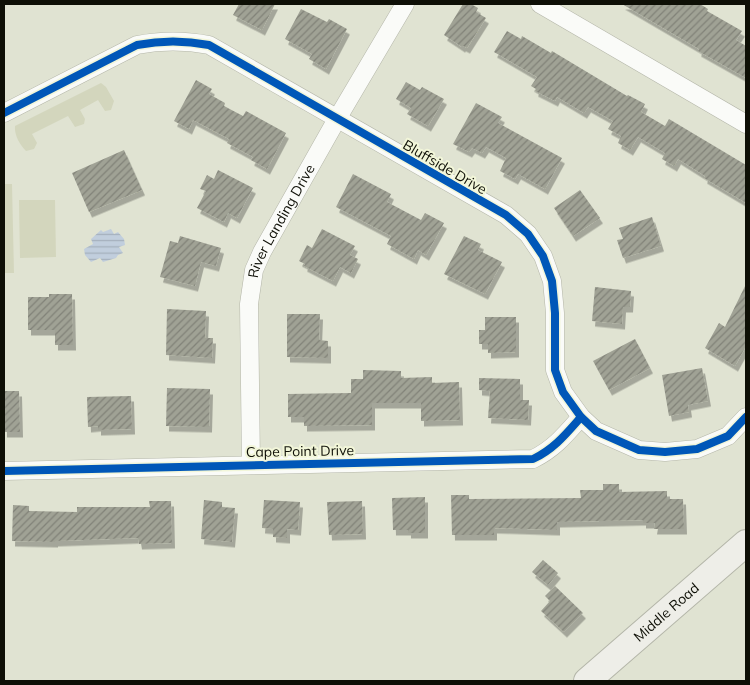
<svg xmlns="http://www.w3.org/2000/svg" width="750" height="685" font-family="Mulish,sans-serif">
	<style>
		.green { fill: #d3d6bd }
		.water { fill: url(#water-rules) }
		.building { fill: url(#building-hatch); filter: url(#shadow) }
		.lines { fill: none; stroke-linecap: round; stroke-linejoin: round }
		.street-casing { stroke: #b4b6a9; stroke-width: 19 }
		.secondary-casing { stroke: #b4b6a9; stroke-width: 28 }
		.street { stroke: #fafbf8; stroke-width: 18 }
		.secondary { stroke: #eeeee8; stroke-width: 26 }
		.cycleway-casing { stroke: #f2f6d9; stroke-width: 11 }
		.cycleway { stroke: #0057b8; stroke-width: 8 }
		.labels { text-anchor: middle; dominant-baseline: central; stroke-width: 4; stroke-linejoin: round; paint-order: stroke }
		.street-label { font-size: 14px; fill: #0e0f06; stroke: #f2f6d9 }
	</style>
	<defs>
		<pattern id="water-rules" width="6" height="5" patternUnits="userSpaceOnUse" patternTransform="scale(1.25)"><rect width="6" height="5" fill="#c1cedd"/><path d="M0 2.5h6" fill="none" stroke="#a5b0bc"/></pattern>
		<pattern id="building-hatch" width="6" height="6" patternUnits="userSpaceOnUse" patternTransform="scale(1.25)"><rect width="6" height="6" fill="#a0a295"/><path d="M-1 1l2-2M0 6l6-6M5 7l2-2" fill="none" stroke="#818278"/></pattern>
		<filter id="shadow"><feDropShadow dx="3" dy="5.5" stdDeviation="0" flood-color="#0004"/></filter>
	</defs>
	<rect width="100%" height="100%" fill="#e0e3d2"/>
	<g class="green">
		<path d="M101,83L106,87L114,101L111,110L105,111L98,100L80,110L85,119L84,124L75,127L68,116L32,134L37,143L34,149L26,151C20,145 14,135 15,126Z"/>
		<polygon points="4,184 12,184 14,273 4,273"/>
		<polygon points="19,200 55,200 56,257 20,258"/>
	</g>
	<polygon class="water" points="111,229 114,234 118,232 124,239 125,245 119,247 123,253 118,255 116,258 103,262 100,258 91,262 85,255 84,249 93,244 91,239 101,230 103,232"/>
	<g class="building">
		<polygon points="239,4 275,4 262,30 233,15"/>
		<polygon points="463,4 471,4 478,8 476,12 486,18 467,48 463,46 462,47 444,35"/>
		<polygon points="622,4 700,4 708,9 707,11 742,31 736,40 746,46 746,78 698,51 699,49"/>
		<polygon points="301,9 327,22 329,19 347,29 326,69 309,59 312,54 285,39"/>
		<polygon points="507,31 521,39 522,36 551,53 552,51 627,96 628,95 645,104 641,112 665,126 669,119 746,165 746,203 704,178 705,176 678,159 674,166 662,159 665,153 638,137 630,150 618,143 621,136 608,129 613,121 588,107 584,113 557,97 555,101 535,91 536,89 531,86 537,77 494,52"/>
		<polygon points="196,80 212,89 209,94 225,103 224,106 243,116 246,111 286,133 267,169 251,160 253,157 227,143 229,139 193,120 189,129 174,121"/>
		<polygon points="406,82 420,90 422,87 444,99 428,126 407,114 411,108 396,99"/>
		<polygon points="476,103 502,117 498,123 562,158 545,189 518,174 515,179 500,171 506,158 486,147 482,153 472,148 469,152 453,144"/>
		<polygon points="124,150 142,190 89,212 72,173"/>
		<polygon points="218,170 253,188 237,218 228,213 224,222 197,208 206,191 200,189 207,175 214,179"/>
		<polygon points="353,174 391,194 387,202 421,220 425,213 444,223 426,255 418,250 414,259 387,244 391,236 336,207"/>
		<polygon points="580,190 600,218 573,236 554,208"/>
		<polygon points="652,217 661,246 623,258 617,240 623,239 619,228"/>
		<polygon points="322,229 355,246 350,255 358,259 351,273 340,267 333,281 304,266 305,264 299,261 307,245 312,248"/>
		<polygon points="180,236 221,248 216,266 201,262 195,286 160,277 170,241 178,243"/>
		<polygon points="464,236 481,244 478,250 502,262 485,294 444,274"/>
		<polygon points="746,284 746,346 735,366 705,348 719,323 725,327"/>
		<polygon points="595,287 631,291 630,307 623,307 622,324 592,321"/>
		<polygon points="49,294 72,294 73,345 55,345 55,330 28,330 28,297 49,297"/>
		<polygon points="167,309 206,311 205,338 213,338 212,358 166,355"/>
		<polygon points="287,314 320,314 319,340 328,341 328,358 287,357"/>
		<polygon points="485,317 516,317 516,352 488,353 488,344 479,344 479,330 485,330"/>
		<polygon points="635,339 650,368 609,390 593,361"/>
		<polygon points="702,368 708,401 688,405 689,412 669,416 662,375"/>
		<polygon points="363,370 401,371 401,378 432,377 432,383 459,382 460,420 421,421 421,403 372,403 372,425 304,426 304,417 288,417 288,394 351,393 351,379 363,379"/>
		<polygon points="479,378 520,379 520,400 529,400 528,420 488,418 490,391 479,390"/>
		<polygon points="167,388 210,389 209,427 166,426"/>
		<polygon points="4,391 19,391 20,432 4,432"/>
		<polygon points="131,396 132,429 98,430 98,426 88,427 87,397"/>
		<polygon points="603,484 619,484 619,492 667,491 667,499 683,499 684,529 654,529 655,523 643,523 643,520 557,522 557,530 494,528 494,535 452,535 451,495 469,495 469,499 581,498 580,490 603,490"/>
		<polygon points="425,497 425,533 408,533 408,530 393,530 392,498"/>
		<polygon points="204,500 222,502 222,507 235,508 232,542 201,539"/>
		<polygon points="264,500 300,502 298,530 287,529 287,538 273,537 273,529 262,528"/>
		<polygon points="149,501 171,501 172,543 139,544 138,538 55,541 55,542 12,541 13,505 29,506 29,511 77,512 77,507 150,507"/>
		<polygon points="362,501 363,534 329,535 327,502"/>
		<polygon points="543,560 558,573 548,585 532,572"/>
		<polygon points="555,586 583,613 564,632 541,611 550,601 545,596"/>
	</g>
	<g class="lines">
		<g class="street-casing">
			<g id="street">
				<polyline points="540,4 746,124"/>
				<path d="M4,113L137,45C162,40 184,40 209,45L506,215L528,234L543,256L552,281L555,313V370L563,392L581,417L596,431L639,450L665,452L697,449L728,436L746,417"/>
				<path id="s1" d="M251,465L249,304L254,270L262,252L337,119L405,4"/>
				<path d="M4,471L533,459C554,449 566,434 581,417"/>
			</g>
		</g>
		<g class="secondary-casing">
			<g id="secondary">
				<path id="s2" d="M587,681L746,543"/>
			</g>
		</g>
		<use href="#street" class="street"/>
		<use href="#secondary" class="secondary"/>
		<g class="cycleway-casing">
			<g id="cycleway">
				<path d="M4,113L137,45C162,40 184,40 209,45L506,215L528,234L543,256L552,281L555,313V370L563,392L581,417L596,431L639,450L665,452L697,449L728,436L746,417"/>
				<path d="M4,471L533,459C554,449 566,434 581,417"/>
			</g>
		</g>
		<use href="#cycleway" class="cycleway"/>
	</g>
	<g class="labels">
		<g class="street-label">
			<text transform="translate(445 167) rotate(30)">Bluffside Drive</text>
			<text stroke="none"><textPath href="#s1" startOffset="251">River Landing Drive</textPath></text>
			<text transform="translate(300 451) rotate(-1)">Cape Point Drive</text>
			<text stroke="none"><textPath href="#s2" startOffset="105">Middle Road</textPath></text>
		</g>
	</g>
	<rect width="750" height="685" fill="none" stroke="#0e0f06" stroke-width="10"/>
</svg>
